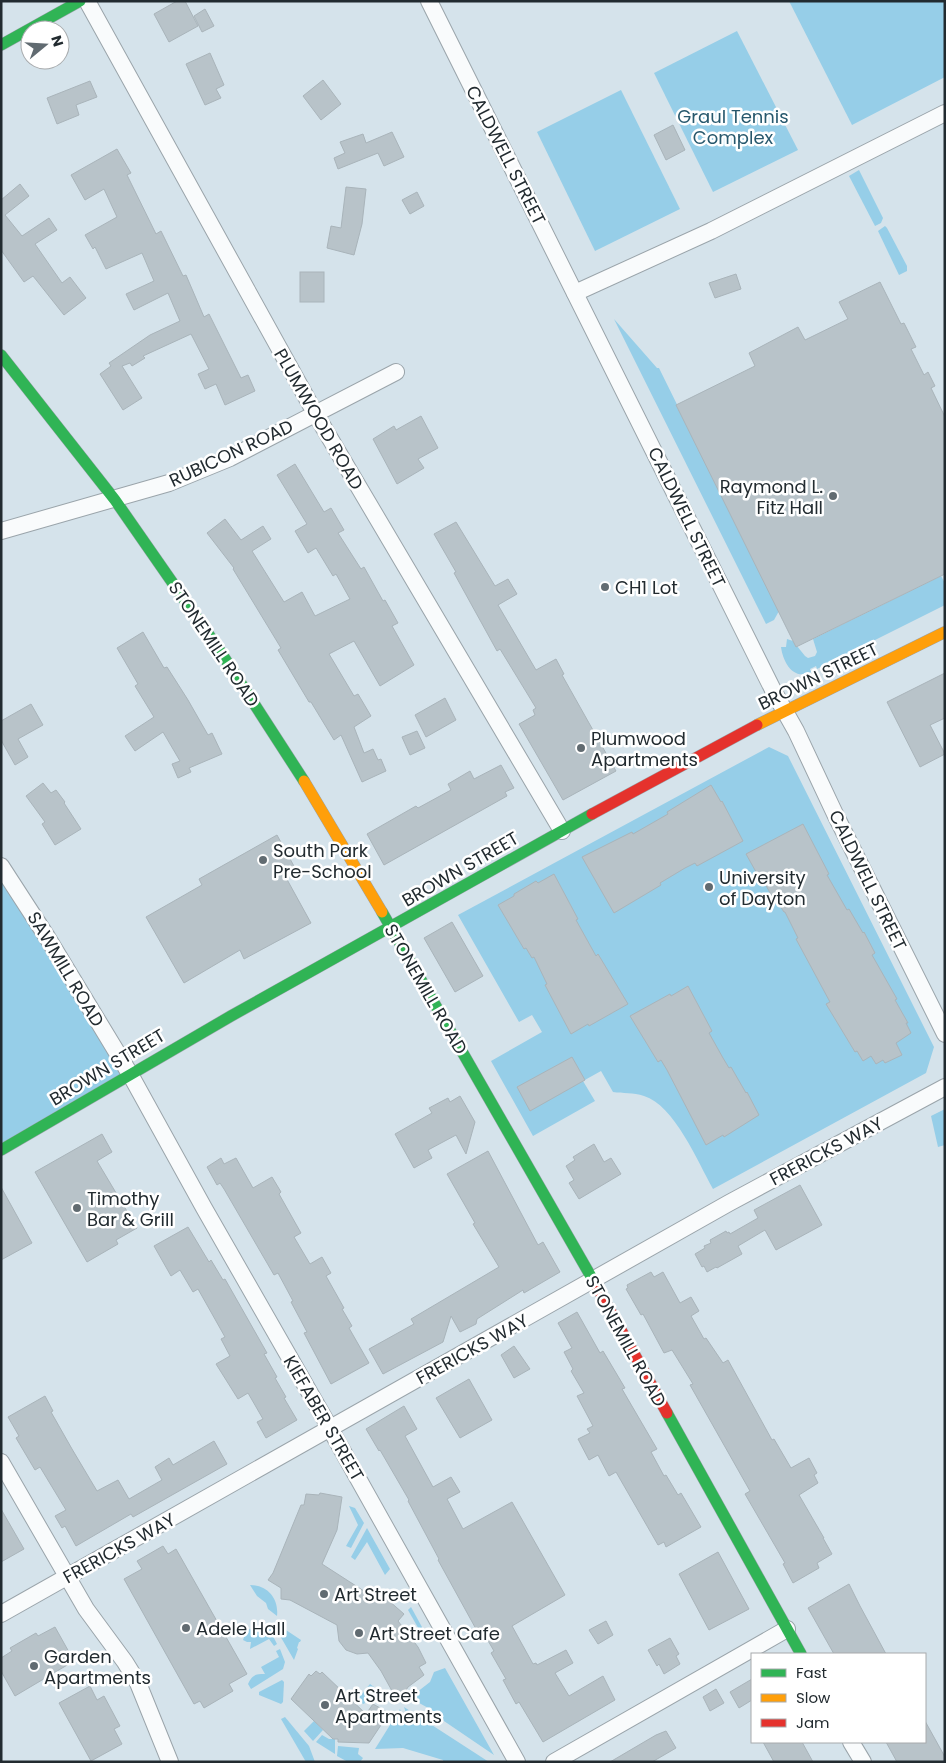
<svg xmlns="http://www.w3.org/2000/svg" width="946" height="1763" font-family="Poppins,sans-serif">
	<style>
		.green { fill: #96cee8 }
		.building { fill: #b8c3c9; stroke: #a9b4ba }
		.lines { fill: none; stroke-linecap: round; stroke-linejoin: round }
		.street-casing { stroke: #9aa4aa; stroke-width: 18 }
		.fast-casing { stroke: #9aa4aa; stroke-width: 12 }
		.slow-casing { stroke: #9aa4aa; stroke-width: 12 }
		.jam-casing { stroke: #9aa4aa; stroke-width: 12 }
		.street { stroke: #f9fbfc; stroke-width: 16 }
		.fast { stroke: #30b455; stroke-width: 11 }
		.slow { stroke: #ff9f0a; stroke-width: 11 }
		.jam { stroke: #e5322d; stroke-width: 11 }
		.poi-dot { fill: #616b71; stroke: #fff; stroke-width: 2 }
		.labels { text-anchor: middle; dominant-baseline: central; stroke-width: 5; stroke-linejoin: round; paint-order: stroke }
		.park-label { font-size: 18px; fill: #27586d; stroke: #fff }
		.street-label { font-size: 18px; fill: #222b30; stroke: #fff }
		.poi-label { font-size: 18px; fill: #222b30; stroke: #fff; text-anchor: start }
	</style>
	<rect width="100%" height="100%" fill="#d5e3eb"/>
	<g class="green">
		<polygon points="789,1 945,1 945,77 852,125"/>
		<polygon points="737,31 798,150 713,192 654,73"/>
		<polygon points="621,90 680,209 595,251 537,132"/>
		<polygon points="859,170 883,218 881,223 875,226 849,176"/>
		<polygon points="885,226 887,228 907,266 907,271 899,275 878,231"/>
		<polygon points="614,319 657,368 659,368 779,611 774,620 766,624"/>
		<path d="M941,576L945,583V605L817,669L816,666L810,669L811,672C793,681 783,662 781,647H786L787,639L793,641L805,656L808,658L815,656L817,652L813,639Z"/>
		<path d="M769,747L788,756L934,1047L926,1073L713,1189C698,1162 674,1105 644,1096C633,1092 623,1094 613,1092L601,1071L583,1081L595,1101L533,1136L491,1061L542,1032L532,1015L519,1022L458,915Z"/>
		<polygon points="1,866 130,1074 1,1150"/>
		<polygon points="945,1109 945,1145 938,1147 931,1116"/>
		<polygon points="349,1506 355,1508 364,1523 351,1548 346,1546 358,1525"/>
		<polygon points="367,1528 390,1569 385,1575 367,1542 355,1560 351,1557"/>
		<path d="M250,1585C268,1585 279,1599 277,1616L268,1609L266,1603L257,1596Z"/>
		<polygon points="411,1607 428,1638 425,1640 408,1610"/>
		<polygon points="271,1624 271,1632 277,1644 274,1646 269,1639 250,1649 251,1642 247,1642 243,1640 247,1629 260,1630"/>
		<polygon points="283,1628 301,1640 300,1642 299,1642 297,1648 298,1649 294,1660 279,1634"/>
		<path d="M280,1649L285,1662L283,1669L251,1689L248,1684C252,1675 255,1674 265,1674L261,1667L279,1657L276,1651Z"/>
		<polygon points="445,1668 494,1755 441,1719 430,1709 412,1699 412,1696 430,1682 434,1672"/>
		<polygon points="282,1680 284,1682 283,1702 281,1704 259,1695 259,1692"/>
		<polygon points="370,1684 374,1687 364,1704 356,1701"/>
		<polygon points="404,1707 489,1762 443,1762 443,1760 403,1748 375,1749 400,1709 402,1715 406,1713"/>
		<polygon points="285,1717 309,1746 315,1762 306,1762 281,1719"/>
		<polygon points="314,1721 323,1730 313,1741 304,1731"/>
		<polygon points="322,1735 329,1739 335,1739 335,1754 316,1742"/>
		<polygon points="338,1746 359,1748 358,1754 363,1758 360,1762 348,1762 337,1756"/>
	</g>
	<g class="building">
		<polygon points="177,1 185,1 198,26 169,42 154,14"/>
		<polygon points="205,9 214,26 202,32 194,16"/>
		<polygon points="210,53 224,85 216,89 221,98 205,105 186,64"/>
		<polygon points="323,80 341,104 321,120 303,96"/>
		<polygon points="90,81 97,97 76,105 79,115 57,124 47,98"/>
		<polygon points="673,125 685,150 666,160 654,135"/>
		<polygon points="392,132 404,157 384,166 378,153 338,169 334,158 345,153 340,142 363,134 366,143"/>
		<polygon points="117,149 131,173 127,175 156,234 161,231 183,276 186,275 204,317 209,314 241,378 248,375 255,391 225,405 216,384 205,389 198,374 209,369 191,334 143,356 145,358 132,366 130,363 122,366 142,398 123,410 100,374 111,366 109,363 150,335 180,321 168,293 134,310 126,294 154,281 142,253 106,269 95,247 93,249 85,235 117,217 104,189 85,200 71,175"/>
		<polygon points="20,184 29,196 5,215 22,236 49,218 57,230 35,244 62,283 70,277 86,298 64,315 33,276 24,282 1,250 1,200"/>
		<polygon points="346,187 366,189 362,224 354,255 327,248 331,226 341,228"/>
		<polygon points="417,192 424,206 410,214 402,200"/>
		<rect x="300" y="272" width="24" height="30"/>
		<polygon points="736,274 741,289 715,298 709,283"/>
		<polygon points="880,282 901,324 904,323 916,347 911,349 924,375 928,372 935,386 931,388 945,417 945,574 796,647 676,405 755,366 749,353 798,327 805,340 848,319 839,302"/>
		<polygon points="421,416 438,448 418,459 424,468 397,484 373,439 394,426 396,430"/>
		<polygon points="295,464 324,512 331,508 344,530 338,533 361,569 364,567 383,601 385,600 398,623 392,626 414,665 380,686 354,641 329,654 354,696 358,694 371,716 354,727 364,753 373,749 378,760 381,759 386,771 362,782 341,735 334,740 311,702 309,702 278,650 281,648 233,569 234,568 207,533 225,519 241,540 263,526 271,539 252,551 284,602 302,592 315,616 350,599 336,574 333,576 316,548 308,553 295,531 307,524 277,475"/>
		<polygon points="456,522 495,586 508,579 517,594 498,605 536,670 556,659 564,674 562,675 616,771 563,800 519,724 535,715 533,710 536,708 500,649 497,651 454,573 456,572 434,534"/>
		<polygon points="143,632 164,668 167,667 188,700 208,735 212,733 222,754 189,768 191,772 178,778 172,764 180,761 163,732 135,751 125,736 154,717 135,686 138,684 117,648"/>
		<polygon points="945,673 945,718 930,725 945,754 920,767 887,702"/>
		<polygon points="445,698 456,720 426,737 415,715"/>
		<polygon points="31,704 43,725 18,739 28,757 15,765 1,740 1,721"/>
		<polygon points="417,731 425,748 410,755 402,737"/>
		<polygon points="501,765 514,788 505,792 507,796 384,865 367,834 416,806 418,808 451,790 448,784 470,771 474,779"/>
		<polygon points="43,783 51,793 56,790 65,802 64,803 81,829 55,845 42,824 45,822 26,796"/>
		<polygon points="711,785 721,802 722,801 743,841 697,866 695,863 685,868 660,883 661,885 614,913 582,857 632,832 633,834 668,814 667,812"/>
		<polygon points="803,824 829,874 827,875 847,910 849,909 863,933 864,932 875,953 872,955 897,999 895,1000 908,1023 906,1023 911,1033 896,1043 902,1055 885,1063 883,1060 876,1064 871,1056 863,1061 857,1051 855,1052 826,1004 830,1002 796,939 798,938 785,912 784,912 778,903 776,904 762,878 760,879 746,854"/>
		<polygon points="277,835 295,868 284,874 311,923 244,959 240,950 184,983 146,917 202,885 199,879"/>
		<polygon points="554,874 578,919 576,920 596,956 598,954 628,1004 589,1026 588,1024 571,1034 545,985 547,984 534,957 532,958 526,948 524,949 498,905 514,896 514,894 536,881 538,883"/>
		<polygon points="452,922 483,976 455,992 424,938"/>
		<polygon points="688,986 712,1031 709,1033 723,1058 729,1068 731,1067 746,1093 747,1092 759,1115 724,1137 723,1135 706,1145 667,1070 661,1060 658,1062 630,1016 670,994 671,996"/>
		<polygon points="572,1057 585,1080 530,1111 517,1087"/>
		<polygon points="460,1096 475,1122 466,1154 456,1135 428,1150 432,1158 414,1168 395,1134 432,1113 429,1108 448,1098 450,1102"/>
		<polygon points="102,1134 112,1152 97,1161 137,1228 116,1240 118,1244 87,1262 35,1172"/>
		<polygon points="594,1144 604,1162 611,1158 621,1174 579,1199 569,1183 574,1180 566,1166 575,1160 573,1157"/>
		<polygon points="488,1151 538,1245 543,1242 560,1272 524,1293 523,1290 477,1319 476,1324 460,1332 451,1316 443,1342 383,1374 369,1349 414,1324 411,1319 499,1267 473,1224 475,1223 447,1174"/>
		<polygon points="221,1158 224,1164 236,1158 253,1188 272,1177 281,1192 279,1194 301,1233 294,1237 310,1264 322,1257 331,1273 326,1276 344,1308 342,1309 352,1326 349,1328 369,1363 331,1384 304,1333 307,1332 291,1302 293,1301 278,1273 274,1275 224,1189 220,1183 217,1185 207,1167"/>
		<polygon points="800,1185 822,1225 776,1250 765,1230 738,1246 742,1254 717,1268 716,1267 707,1272 704,1266 702,1267 695,1254 705,1248 704,1246 711,1243 710,1240 726,1231 727,1233 729,1232 730,1234 758,1218 754,1210"/>
		<polygon points="1,1187 32,1243 1,1260"/>
		<polygon points="188,1227 209,1262 211,1260 223,1280 225,1279 267,1353 264,1354 277,1377 275,1378 286,1397 284,1398 297,1420 266,1438 257,1422 263,1419 248,1393 238,1399 216,1364 230,1356 221,1339 225,1337 198,1289 193,1292 180,1270 171,1276 154,1246"/>
		<polygon points="651,1272 654,1277 663,1272 680,1303 691,1297 699,1311 691,1316 704,1339 706,1338 723,1363 728,1360 772,1440 774,1439 791,1468 809,1458 817,1473 814,1475 818,1483 799,1495 824,1538 823,1538 832,1554 817,1563 819,1568 793,1583 783,1564 785,1563 745,1494 750,1491 690,1385 693,1384 672,1350 664,1353 643,1314 641,1315 626,1289 628,1288 627,1285"/>
		<polygon points="577,1312 600,1353 603,1351 625,1388 622,1389 657,1449 651,1452 664,1476 666,1475 678,1495 681,1493 701,1527 666,1547 664,1542 658,1545 616,1472 609,1476 598,1455 589,1460 578,1439 590,1433 587,1429 593,1426 577,1396 584,1393 571,1371 573,1369 564,1352 572,1348 558,1323"/>
		<polygon points="514,1346 530,1369 514,1378 501,1355"/>
		<polygon points="469,1379 492,1420 460,1438 436,1398"/>
		<polygon points="45,1396 53,1411 51,1412 72,1449 97,1491 118,1480 129,1499 162,1480 155,1467 169,1458 173,1465 214,1441 227,1464 133,1517 131,1514 76,1546 65,1526 62,1528 55,1516 66,1510 40,1467 35,1470 16,1438 19,1436 8,1417"/>
		<polygon points="404,1406 417,1429 405,1436 433,1487 451,1477 460,1492 447,1499 463,1529 512,1502 565,1595 512,1626 533,1664 536,1663 537,1665 566,1650 573,1663 555,1673 569,1696 603,1676 615,1700 543,1742 519,1702 516,1704 503,1680 506,1679 491,1653 494,1651 480,1627 476,1629 438,1560 439,1559 408,1501 409,1500 380,1450 379,1451 366,1429"/>
		<polygon points="320,1493 342,1497 337,1530 322,1564 367,1593 372,1586 404,1614 398,1621 418,1647 426,1663 419,1667 424,1675 408,1687 403,1695 401,1694 397,1700 381,1671 368,1653 357,1654 346,1650 339,1641 337,1625 290,1600 281,1599 281,1588 268,1580 273,1573 301,1505 304,1505 306,1494 319,1495"/>
		<polygon points="1,1509 24,1549 1,1562"/>
		<polygon points="163,1546 168,1554 176,1549 247,1674 229,1684 233,1691 204,1708 200,1701 194,1704 124,1579 142,1569 137,1561"/>
		<polygon points="718,1552 749,1609 709,1630 679,1574"/>
		<polygon points="849,1584 860,1606 886,1654 834,1654 808,1608"/>
		<polygon points="606,1621 613,1635 598,1644 589,1630"/>
		<polygon points="55,1627 74,1661 15,1696 1,1671 1,1658 12,1651 10,1648 36,1633 38,1636"/>
		<polygon points="670,1638 679,1654 676,1656 680,1664 664,1674 659,1664 657,1666 648,1650"/>
		<polygon points="316,1671 320,1674 322,1672 366,1714 373,1704 389,1713 369,1743 338,1742 338,1739 333,1739 291,1699 309,1674 311,1676"/>
		<polygon points="752,1679 752,1700 739,1708 730,1692"/>
		<polygon points="90,1686 97,1700 104,1696 120,1726 114,1729 122,1744 91,1761 59,1703"/>
		<polygon points="716,1689 724,1703 710,1711 703,1697"/>
		<polygon points="925,1721 945,1757 945,1762 897,1762 886,1742 925,1742"/>
		<polygon points="666,1731 676,1748 652,1762 610,1762 656,1735"/>
		<polygon points="763,1742 802,1742 813,1762 774,1762"/>
	</g>
	<g class="lines">
		<g class="street-casing">
			<g id="street">
				<polyline points="87,1 315,413 562,831"/>
				<polyline points="429,1 774,692 796,731 835,814 945,1034"/>
				<polyline points="575,293 711,231 945,113"/>
				<polyline points="1,531 169,483 230,458 396,372"/>
				<polyline points="1,866 47,937 130,1074 204,1208 323,1416 517,1762"/>
				<polyline points="1,1462 86,1609 125,1662 138,1683 170,1762"/>
				<polyline points="1,1614 729,1203 945,1087"/>
				<polyline points="851,1742 863,1762"/>
				<polyline points="554,1762 787,1629"/>
			</g>
		</g>
		<g class="fast-casing">
			<g id="fast">
				<polyline points="1,45 80,1"/>
				<polyline points="1,355 115,500 220,651 304,781"/>
				<polyline points="382,912 597,1287"/>
				<polyline points="1,1150 231,1016 592,814"/>
				<polyline points="667,1413 801,1654"/>
			</g>
		</g>
		<g class="slow-casing">
			<g id="slow">
				<polyline points="757,725 945,632"/>
				<polyline points="304,781 382,912"/>
			</g>
		</g>
		<g class="jam-casing">
			<g id="jam">
				<polyline points="592,814 757,725"/>
				<polyline points="597,1287 667,1413"/>
			</g>
		</g>
		<use href="#street" class="street"/>
		<use href="#fast" class="fast"/>
		<use href="#slow" class="slow"/>
		<use href="#jam" class="jam"/>
	</g>
	<g class="poi-dot">
		<circle cx="833" cy="496" r="5"/>
		<circle cx="605" cy="587" r="5"/>
		<circle cx="581" cy="748" r="5"/>
		<circle cx="263" cy="860" r="5"/>
		<circle cx="709" cy="887" r="5"/>
		<circle cx="77" cy="1208" r="5"/>
		<circle cx="324" cy="1594" r="5"/>
		<circle cx="186" cy="1628" r="5"/>
		<circle cx="359" cy="1633" r="5"/>
		<circle cx="34" cy="1666" r="5"/>
		<circle cx="325" cy="1705" r="5"/>
	</g>
	<g class="labels">
		<g class="park-label">
			<text x="733" y="116">Graul Tennis<tspan x="733" dy="21">Complex</tspan></text>
		</g>
		<g class="street-label">
			<text transform="translate(506 155) rotate(63)">CALDWELL STREET</text>
			<text transform="translate(319 419) rotate(60)">PLUMWOOD ROAD</text>
			<text transform="translate(231 453) rotate(-25)">RUBICON ROAD</text>
			<text transform="translate(687 517) rotate(64)">CALDWELL STREET</text>
			<text transform="translate(214 644) rotate(56)">STONEMILL ROAD</text>
			<text transform="translate(818 676) rotate(-26)">BROWN STREET</text>
			<text transform="translate(460 869) rotate(-30)">BROWN STREET</text>
			<text transform="translate(868 880) rotate(64)">CALDWELL STREET</text>
			<text transform="translate(66 969) rotate(59)">SAWMILL ROAD</text>
			<text transform="translate(426 989) rotate(60)">STONEMILL ROAD</text>
			<text transform="translate(107 1067) rotate(-31)">BROWN STREET</text>
			<text transform="translate(826 1151) rotate(-28)">FRERICKS WAY</text>
			<text transform="translate(626 1341) rotate(61)">STONEMILL ROAD</text>
			<text transform="translate(472 1349) rotate(-29)">FRERICKS WAY</text>
			<text transform="translate(324 1418) rotate(60)">KIEFABER STREET</text>
			<text transform="translate(119 1548) rotate(-29)">FRERICKS WAY</text>
		</g>
		<g class="poi-label">
			<text x="823" y="486" text-anchor="end">Raymond L.<tspan x="823" dy="21">Fitz Hall</tspan></text>
			<text x="615" y="587">CH1 Lot</text>
			<text x="591" y="738">Plumwood<tspan x="591" dy="21">Apartments</tspan></text>
			<text x="273" y="850">South Park<tspan x="273" dy="21">Pre-School</tspan></text>
			<text x="719" y="877">University<tspan x="719" dy="21">of Dayton</tspan></text>
			<text x="87" y="1198">Timothy<tspan x="87" dy="21">Bar &amp; Grill</tspan></text>
			<text x="334" y="1594">Art Street</text>
			<text x="196" y="1628">Adele Hall</text>
			<text x="369" y="1633">Art Street Cafe</text>
			<text x="44" y="1656">Garden<tspan x="44" dy="21">Apartments</tspan></text>
			<text x="335" y="1695">Art Street<tspan x="335" dy="21">Apartments</tspan></text>
		</g>
	</g>
	<rect width="946" height="1763" fill="none" stroke="#222b30" stroke-width="5"/>
	<rect x="751" y="1653" width="175" height="90" fill="#ffffff" stroke="#a7aaac"/>
	<rect x="761" y="1669" width="25" height="8" fill="#30b455" stroke="#a7aaac"/>
	<text x="796" y="1678" font-size="15" fill="#222b30">Fast</text>
	<rect x="761" y="1694" width="25" height="8" fill="#ff9f0a" stroke="#a7aaac"/>
	<text x="796" y="1703" font-size="15" fill="#222b30">Slow</text>
	<rect x="761" y="1719" width="25" height="8" fill="#e5322d" stroke="#a7aaac"/>
	<text x="796" y="1728" font-size="15" fill="#222b30">Jam</text>
	<g transform="translate(45 45) rotate(72)"><circle r="24" fill="#ffffff" stroke="#a7aaac"/>
	<path d="M0-4L9 19L0 12L-9 19Z" fill="#616b71"/>
	<text y="-8" font-size="14" font-weight="bold" text-anchor="middle" fill="#222b30">N</text>
	</g>
</svg>
